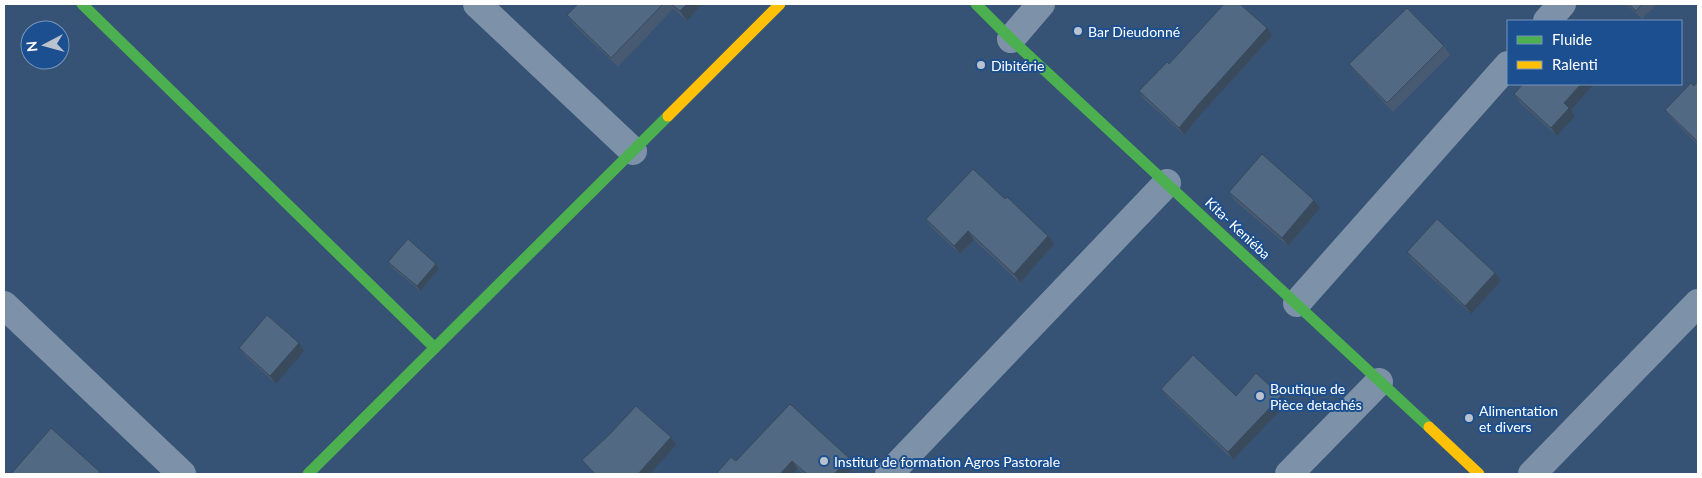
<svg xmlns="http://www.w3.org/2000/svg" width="1702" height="478" font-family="Lato,sans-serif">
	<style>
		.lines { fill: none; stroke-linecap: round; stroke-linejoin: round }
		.street { stroke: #7d92a8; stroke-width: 28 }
		.fast { stroke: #4caf50; stroke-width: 11 }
		.slow { stroke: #ffc107; stroke-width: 11 }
		.wall { fill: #475a72 }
		.shaded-wall { fill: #394a5c }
		.building { fill: #526984; stroke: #394a5c }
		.poi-dot { fill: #b9c2ce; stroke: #1b4f8f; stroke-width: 2 }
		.labels { text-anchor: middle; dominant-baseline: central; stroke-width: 4; stroke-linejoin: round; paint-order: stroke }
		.poi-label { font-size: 14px; fill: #fff; stroke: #1b4f8f; text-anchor: start }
		.street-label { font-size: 14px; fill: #fff; stroke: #1b4f8f }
	</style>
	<rect width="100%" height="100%" fill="#365274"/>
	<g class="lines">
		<g class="street">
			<polyline points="477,4 633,151"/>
			<polyline points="1547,21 1562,4"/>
			<polyline points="1011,39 1041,4"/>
			<polyline points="1297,303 1508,65"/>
			<polyline points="4,305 182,474"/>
			<polyline points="889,474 1167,183"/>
			<polyline points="1289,474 1379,382"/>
			<polyline points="1532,474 1698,303"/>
		</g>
		<g class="fast">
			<polyline points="82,4 435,348"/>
			<polyline points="976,4 1011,39 1429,427"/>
			<polyline points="308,474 668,116"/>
		</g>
		<g class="slow">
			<polyline points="668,116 780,4"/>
			<polyline points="1429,427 1479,474"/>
		</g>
	</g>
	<g class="wall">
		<polygon points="578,4 702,4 687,21 673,9 618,67 574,25 567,15"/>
		<polygon points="1626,4 1657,4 1642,19"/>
		<polygon points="1272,36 1202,113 1184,135 1144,99 1139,91 1169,64"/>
		<polygon points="1444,46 1450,55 1393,112 1355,72 1349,64"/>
		<polygon points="1698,81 1698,145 1671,118 1665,110 1694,86"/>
		<polygon points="1523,84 1594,84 1571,110 1575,116 1557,136 1520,103 1514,94"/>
		<polygon points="1229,192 1314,200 1320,208 1288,246 1235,201"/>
		<polygon points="926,219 1054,244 1020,283 974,240 960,254 932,228"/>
		<polygon points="1407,252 1501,281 1471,314 1413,261"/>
		<polygon points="388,262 436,264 439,269 420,291 391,267"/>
		<polygon points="239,348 304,351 276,384 245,356"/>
		<polygon points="1161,389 1236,396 1286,404 1233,460 1167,397"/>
		<polygon points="671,437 676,445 650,474 594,474 582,460"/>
		<polygon points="849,458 855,466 848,474 803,474 798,469 793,474 716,474 736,461"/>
	</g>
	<g class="shaded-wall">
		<polygon points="687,4 702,4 687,21 680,11"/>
		<polygon points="1267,28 1272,36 1202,113 1184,135 1179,128 1197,106"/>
		<polygon points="1581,84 1594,84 1571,110 1575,116 1557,136 1551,128 1564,103"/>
		<polygon points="1314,200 1320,208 1288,246 1282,238"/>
		<polygon points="968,231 974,240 960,254 954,246"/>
		<polygon points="1048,236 1054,244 1020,283 1014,274"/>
		<polygon points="436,264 439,269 420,291 417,286"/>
		<polygon points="1495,273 1501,281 1471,314 1465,306"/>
		<polygon points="299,343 304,351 276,384 270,376"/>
		<polygon points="1281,396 1286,404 1233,460 1228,452"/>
		<polygon points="671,437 676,445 650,474 638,474"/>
		<polygon points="849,458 855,466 848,474 834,474"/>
		<polygon points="792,461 798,469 793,474 780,474"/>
	</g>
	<g class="building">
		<polygon points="578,4 663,4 611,58 567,15"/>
		<polygon points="671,4 687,4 680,11"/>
		<polygon points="1224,4 1240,4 1267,28 1197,106 1179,128 1139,91 1167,62 1169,64"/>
		<polygon points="1629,4 1642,4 1636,11"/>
		<polygon points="1407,8 1444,46 1387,103 1349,64"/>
		<polygon points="1698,81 1698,142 1665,110 1691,83 1694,86"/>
		<polygon points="1523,84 1581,84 1564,103 1569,108 1551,128 1514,94"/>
		<polygon points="1262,154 1314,200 1282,238 1229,192"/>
		<polygon points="973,169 1005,199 1007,197 1048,236 1014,274 968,231 954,246 926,219"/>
		<polygon points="1437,219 1495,273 1465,306 1407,252"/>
		<polygon points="408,239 436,264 417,286 388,262"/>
		<polygon points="267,315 299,343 270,376 239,348"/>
		<polygon points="1193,355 1236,396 1256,373 1281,396 1228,452 1161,389"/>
		<polygon points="790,404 849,458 834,474 807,474 792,461 780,474 716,474 731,457 736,461"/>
		<polygon points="636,406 671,437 638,474 595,474 582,460 609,435"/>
		<polygon points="51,428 100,472 98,474 11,474"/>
	</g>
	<g class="poi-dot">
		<circle cx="1078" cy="31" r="5"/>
		<circle cx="981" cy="65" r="5"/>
		<circle cx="1260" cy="396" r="5"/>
		<circle cx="1469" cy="418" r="5"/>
		<circle cx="824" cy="461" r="5"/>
	</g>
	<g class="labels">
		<g class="poi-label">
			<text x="1088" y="31">Bar Dieudonné</text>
			<text x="991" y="65">Dibitérie</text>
			<text x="1270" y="388">Boutique de<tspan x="1270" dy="16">Pièce detachés</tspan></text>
			<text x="1479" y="410">Alimentation<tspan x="1479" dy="16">et divers</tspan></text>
			<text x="834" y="461">Institut de formation Agros Pastorale</text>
		</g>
		<g class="street-label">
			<text transform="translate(1238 228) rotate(43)">Kita- Keniéba</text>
		</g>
	</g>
	<rect width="1702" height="478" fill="none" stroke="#ffffff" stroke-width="10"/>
	<rect x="1507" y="20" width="175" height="65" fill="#1b4f8f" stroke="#7695bc"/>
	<rect x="1517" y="36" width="25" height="8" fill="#4caf50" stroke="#7695bc"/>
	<text x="1552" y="45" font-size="15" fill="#ffffff">Fluide</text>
	<rect x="1517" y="61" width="25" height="8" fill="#ffc107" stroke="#7695bc"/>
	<text x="1552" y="70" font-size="15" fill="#ffffff">Ralenti</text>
	<g transform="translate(45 45) rotate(264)"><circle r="24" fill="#1b4f8f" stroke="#7695bc"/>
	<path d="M0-4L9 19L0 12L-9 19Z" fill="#b9c2ce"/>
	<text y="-8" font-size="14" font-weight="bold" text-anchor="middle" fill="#ffffff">N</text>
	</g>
</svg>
